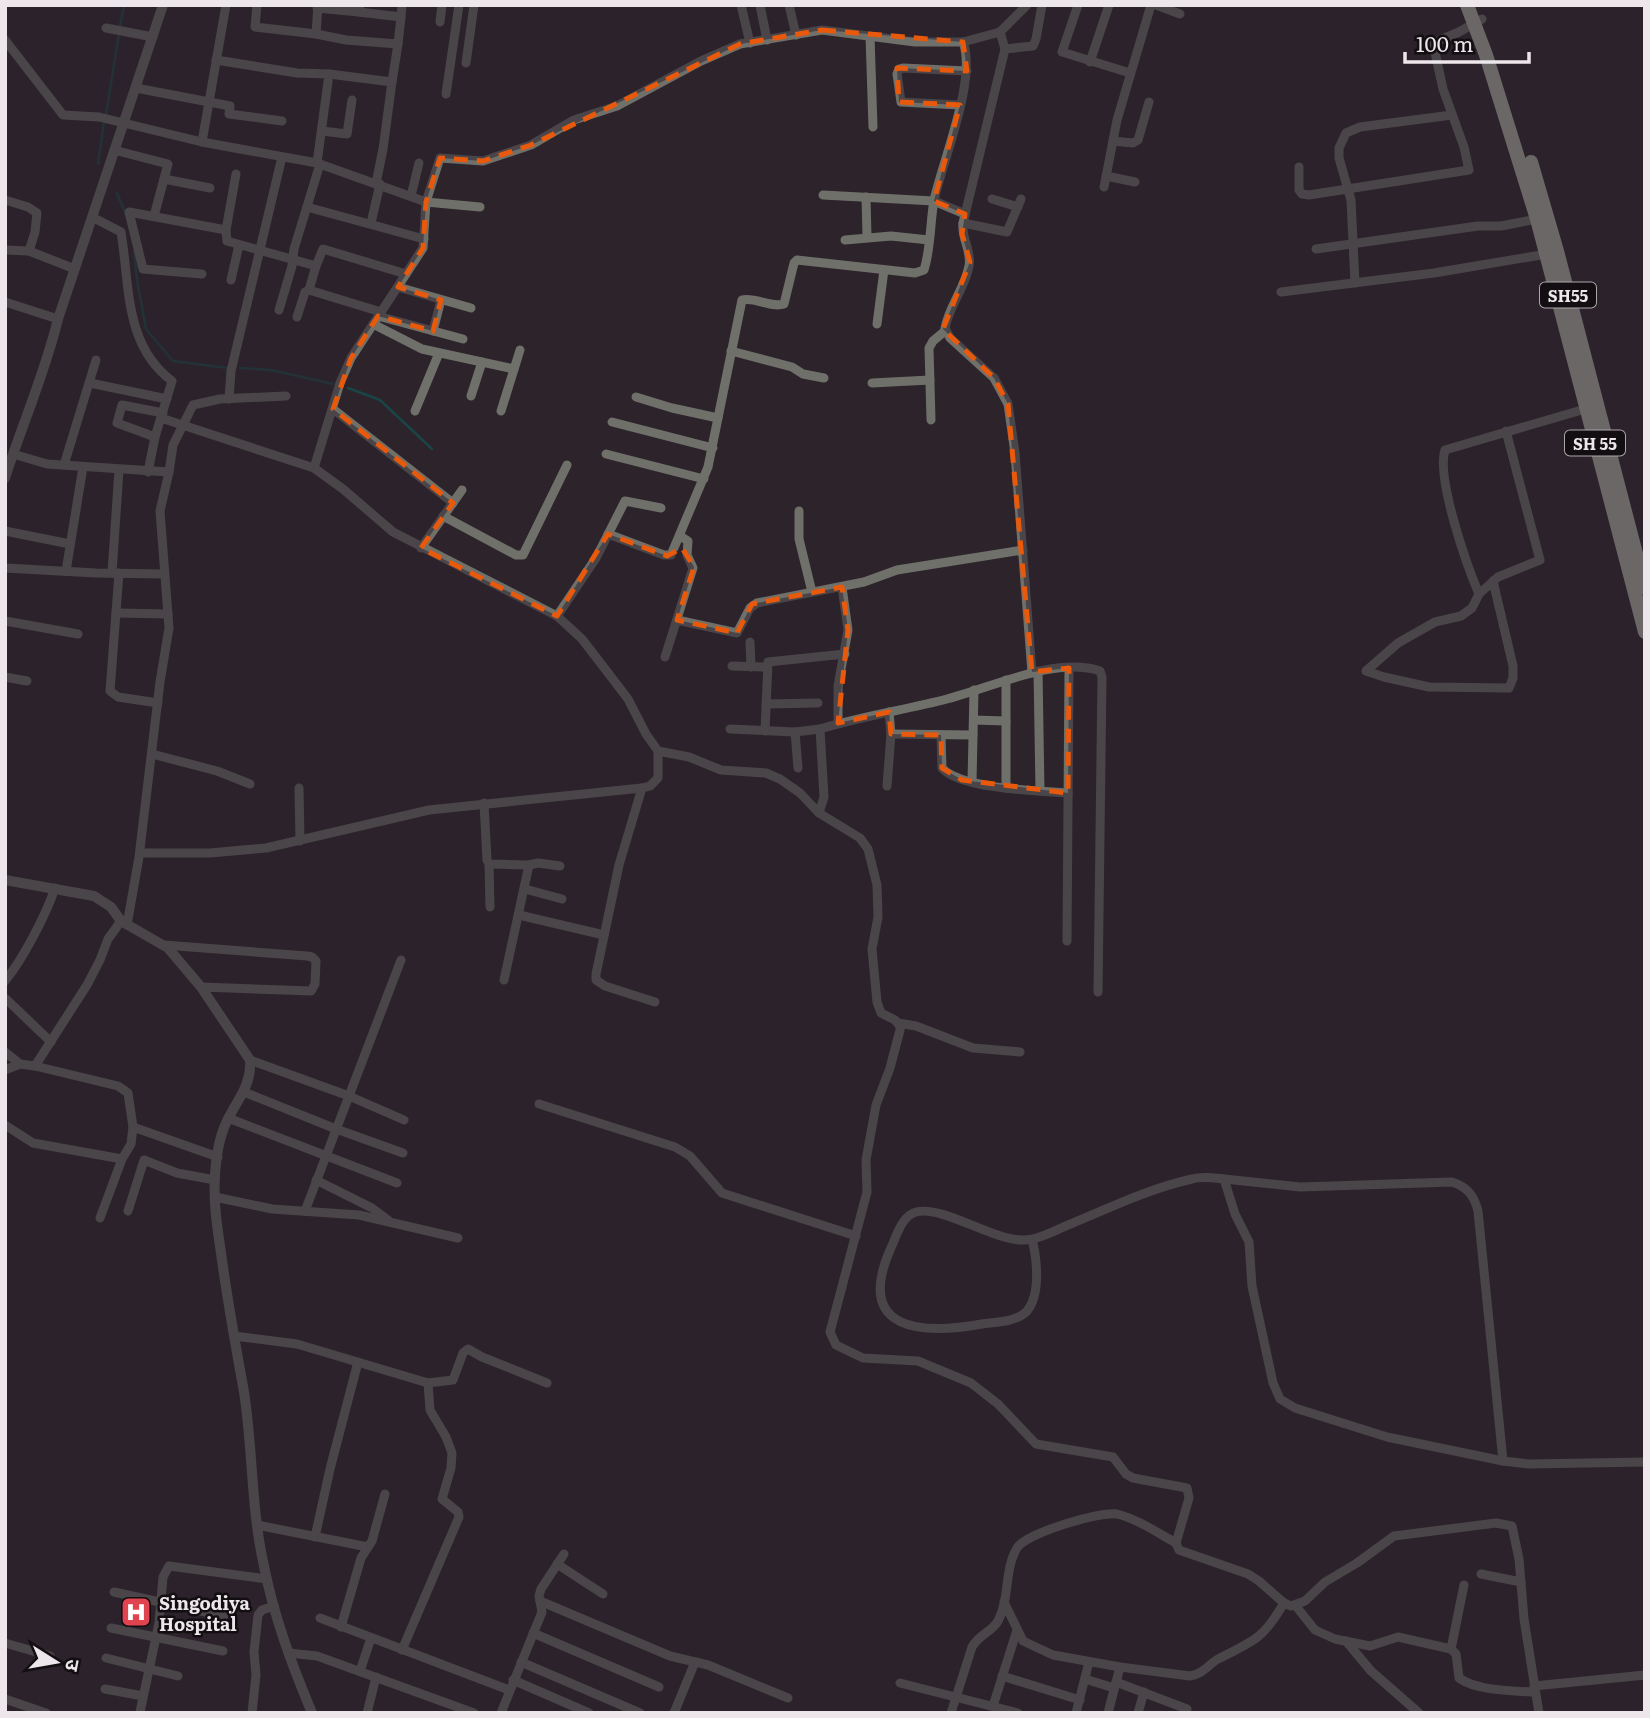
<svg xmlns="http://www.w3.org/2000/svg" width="1650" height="1718" font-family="Literata,'Noto Sans Devanagari',serif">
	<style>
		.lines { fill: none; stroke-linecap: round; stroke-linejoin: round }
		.stream { stroke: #194546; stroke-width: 2.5 }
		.minor { stroke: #6f706a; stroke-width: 9 }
		.tertiary { stroke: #6f706a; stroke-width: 10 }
		.primary { stroke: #b8baae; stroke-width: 14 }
		.marked { fill: none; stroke: #e8590c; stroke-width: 5; stroke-dasharray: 14 9; stroke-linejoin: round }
		.labels { text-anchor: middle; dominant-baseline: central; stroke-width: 5; stroke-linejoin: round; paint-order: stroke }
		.shield { fill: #120e11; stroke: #aba6aa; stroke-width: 2 }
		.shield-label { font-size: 16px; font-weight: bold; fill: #ede7ec }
		.poi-label { font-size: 18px; font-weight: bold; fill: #ede7ec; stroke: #120e11; text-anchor: start }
	</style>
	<rect width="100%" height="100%" fill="#2c232b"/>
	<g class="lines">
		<g class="stream">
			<polyline points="120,26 124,5"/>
			<polyline points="106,114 119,34"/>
			<polyline points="98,164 104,122"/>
			<polyline points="117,193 126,215"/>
			<polyline points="134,252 137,280 146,329 173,361 228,368"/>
			<polyline points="240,368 271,370 333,384"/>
			<polyline points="348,388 380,400 432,449"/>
		</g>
		<g class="minor">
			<polyline points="257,5 255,27 316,34 318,5"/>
			<polyline points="741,5 750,43"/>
			<polyline points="760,5 767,40"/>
			<polyline points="789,5 796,35"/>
			<polyline points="1078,5 1062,52 1130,73"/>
			<polyline points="1156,5 1180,14"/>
			<polyline points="317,8 359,12 360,5"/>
			<polyline points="359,12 401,17 402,5"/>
			<polyline points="440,22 442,5"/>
			<polyline points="106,28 153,37"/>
			<path d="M1000,32L1005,49L963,223C961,238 972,251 969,266C965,288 949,306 945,328L950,338L994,378L1008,404L1015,453L1032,673"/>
			<polyline points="316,34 346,40 398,44 401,17"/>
			<polyline points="870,36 873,127"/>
			<polyline points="5,40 63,115 99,117 202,142 317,163 426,202 440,158 483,161 531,145 574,120 617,106 701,61 740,44 822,30 915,42 963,42 1000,32 1027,5"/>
			<polyline points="1005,49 1033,46 1036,39 1042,5"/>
			<polyline points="216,60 297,73 329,74 317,163"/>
			<polyline points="1090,62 1109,5"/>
			<polyline points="466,63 474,5"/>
			<polyline points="329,74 392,82 383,149 376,183"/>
			<polyline points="392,82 398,44"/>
			<polyline points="136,88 230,106 229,114 282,121"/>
			<polyline points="446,94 459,5"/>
			<polyline points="960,105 901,102 897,74 899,69 903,68 967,71"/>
			<polyline points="322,131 347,134 352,100"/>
			<polyline points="1113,141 1133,143 1138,140 1149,102"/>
			<polyline points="202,142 226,5"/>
			<polyline points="114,150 168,164 154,216"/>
			<polyline points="1299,167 1299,190 1302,194 1309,195 1469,170 1464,147 1443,89 1433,43 1459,32 1482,19"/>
			<polyline points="236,174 226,230 227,241 316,266 323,249 406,274"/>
			<polyline points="1106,176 1135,182"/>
			<polyline points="164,179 210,188"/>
			<polyline points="1104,187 1117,120 1151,5"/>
			<polyline points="823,195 934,201 965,214"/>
			<polyline points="411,196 419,163"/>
			<polyline points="866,197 867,237"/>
			<polyline points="992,199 1018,207"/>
			<polyline points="5,200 28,207 37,213 35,232 29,251 5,250"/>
			<polyline points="307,207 424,239"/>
			<path d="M92,217L121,232C130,286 124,345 172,381L155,437L148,472"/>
			<polyline points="371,223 380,184"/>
			<polyline points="963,223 1007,232 1021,199"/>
			<polyline points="845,240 891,236 929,240"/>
			<polyline points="1316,249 1478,226 1501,226 1537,219"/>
			<polyline points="29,251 75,269"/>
			<polyline points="202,274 143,269 129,212 226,230"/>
			<polyline points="231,280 239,245"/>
			<polyline points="1355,283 1351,200 1339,158 1339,148 1346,133 1360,127 1452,115"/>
			<polyline points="398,287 471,308"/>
			<polyline points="309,290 381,312"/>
			<polyline points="1281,292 1434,273 1547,254"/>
			<polyline points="5,302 58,319"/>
			<polyline points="279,310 292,266 294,249 320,164"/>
			<polyline points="378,316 463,339"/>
			<polyline points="297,317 305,292 309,290 316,266"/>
			<polyline points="373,324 422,349 514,369"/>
			<polyline points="877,324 884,270"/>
			<polyline points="433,331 441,300"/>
			<polyline points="731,351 792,367 803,374 824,378"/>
			<polyline points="90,383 167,399"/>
			<polyline points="872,383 930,380"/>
			<polyline points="471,396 482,362"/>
			<polyline points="636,397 672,408 718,418"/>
			<polyline points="229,399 231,371 282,157"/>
			<polyline points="333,409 453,503"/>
			<polyline points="415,411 439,353"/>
			<polyline points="501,411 520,350"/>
			<polyline points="161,418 314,468 343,489 393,532 557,616 582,639 602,665 628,699 646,734 658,751 689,757 721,770 766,773 780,779 800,793 819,813 860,838 868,849 877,885 878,917 872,949 877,1002 881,1013 895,1020 900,1026 900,1030 890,1068 876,1105 866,1160 867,1192 830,1332 836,1345 863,1358 918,1361 971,1383 998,1404 1036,1444 1113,1457 1126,1474 1133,1478 1187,1488 1189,1498 1176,1543 1179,1550 1248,1574 1259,1581 1284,1603 1291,1606 1305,1601 1325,1582 1357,1563 1394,1536 1496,1523 1512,1526 1519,1559 1524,1619 1539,1713"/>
			<polyline points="931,420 929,348 933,341 945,331"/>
			<polyline points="612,422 713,448"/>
			<path d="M1506,431L1540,560L1498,577L1479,594C1467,566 1436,478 1445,450L1592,407"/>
			<polyline points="155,437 117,423 122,405 163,413"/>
			<polyline points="13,454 47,464 169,472"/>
			<polyline points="606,454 704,479"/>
			<polyline points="64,465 96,360"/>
			<polyline points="314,468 340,383 351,358 423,248 426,202 480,207"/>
			<polyline points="799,511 799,539 812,592"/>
			<polyline points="443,516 516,555 523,555 567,465"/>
			<polyline points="5,531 70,544"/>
			<path d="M608,534L664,555H671L708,467L742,300C756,297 770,308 784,304L794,263L797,260L915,273L924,270C931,248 930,223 934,200C943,160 977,79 963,42"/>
			<polyline points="421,548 462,490"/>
			<polyline points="5,568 96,573 164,574"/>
			<polyline points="66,571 83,467"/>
			<polyline points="112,573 119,470"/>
			<polyline points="119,573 110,691 118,697 158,703"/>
			<polyline points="1479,594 1472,608 1461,616 1435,622 1398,643 1366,671 1384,677 1429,687 1509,688 1513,678 1513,666 1493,581"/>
			<polyline points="116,613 168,614"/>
			<polyline points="557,616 596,558 625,501 661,508"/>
			<polyline points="677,620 737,633 750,608 757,603 864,582 897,570 1023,550"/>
			<polyline points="5,621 78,634"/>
			<polyline points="750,642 751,667"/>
			<polyline points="665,657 693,568 687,555 688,541 680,536"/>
			<polyline points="732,666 767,667"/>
			<polyline points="1038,671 1040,791"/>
			<polyline points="5,677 27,681"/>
			<polyline points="766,704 818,703"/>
			<polyline points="974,720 1006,721"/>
			<polyline points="838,723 838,686 848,630 842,587"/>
			<polyline points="730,729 795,732 820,729"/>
			<polyline points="765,731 768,662 845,654"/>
			<polyline points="795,732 798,768"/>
			<polyline points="891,734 973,735"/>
			<path d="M941,735L942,768C960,789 1039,791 1068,793"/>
			<polyline points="152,754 217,771 250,784"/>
			<polyline points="972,782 974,690"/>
			<polyline points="887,786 891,734 889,712"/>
			<polyline points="1006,787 1006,680"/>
			<polyline points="299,788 300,841"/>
			<polyline points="642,788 619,865 596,974 596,980 605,986 655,1002"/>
			<polyline points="484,803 487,860 489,864 529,865 504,980"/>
			<path d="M819,813L824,797L820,729C862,716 905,710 947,699C991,688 1055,656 1100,671L1102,677L1098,992"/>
			<polyline points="140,853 210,853 266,848 429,810 642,788 650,786 658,778 658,751"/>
			<polyline points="489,864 490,907"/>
			<polyline points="529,865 538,863 560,866"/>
			<polyline points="525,889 562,899"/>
			<polyline points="519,915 604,935"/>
			<polyline points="127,925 139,857 160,682 169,628 160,511 169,472 173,445 193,405 220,399 286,396"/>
			<polyline points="1067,941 1069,668"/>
			<polyline points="164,945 307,956 312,957 316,961 315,984 311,991 201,987"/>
			<path d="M5,981C23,959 46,915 55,888"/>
			<polyline points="5,998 51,1042"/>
			<polyline points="898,1023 916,1026 973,1048 1020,1052"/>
			<polyline points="5,1052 20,1064"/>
			<polyline points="250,1060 349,1096 404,1120"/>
			<polyline points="35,1066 118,1086 128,1093 133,1127 131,1144 122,1159 100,1218"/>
			<polyline points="5,1070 20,1064 35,1066 87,985 100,960 108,939 121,921"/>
			<polyline points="244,1092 336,1129 403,1153"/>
			<polyline points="539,1104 675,1147 690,1156 722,1193 856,1236"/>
			<polyline points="228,1118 397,1183"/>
			<polyline points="5,1125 33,1143 122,1159"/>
			<polyline points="133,1127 218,1157"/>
			<path d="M1224,1179L1300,1187L1452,1182C1467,1187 1474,1195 1478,1211L1503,1461L1529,1464L1645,1462"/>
			<polyline points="316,1180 372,1208 388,1220"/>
			<polyline points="215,1197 272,1209 359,1215 458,1238"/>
			<polyline points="128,1211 144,1160 177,1173 215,1180"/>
			<polyline points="305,1211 401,960"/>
			<path d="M1032,1239C1037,1259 1041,1294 1027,1311C1017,1322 995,1322 982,1324C921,1335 855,1331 890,1250C896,1238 901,1216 916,1212C942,1205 994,1241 1023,1240C1040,1240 1057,1229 1073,1223C1111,1207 1151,1188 1192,1179C1203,1176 1214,1178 1224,1179L1235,1214L1249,1242L1252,1286L1273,1383L1280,1399L1295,1408L1387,1437L1503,1461"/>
			<polyline points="234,1336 297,1344 428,1383 430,1410 446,1437 452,1453 451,1468 442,1499 458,1512 459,1517 402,1650"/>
			<polyline points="428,1383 453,1380 463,1353 468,1349 482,1357 547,1383"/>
			<polyline points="257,1525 368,1547"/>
			<polyline points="315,1537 330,1469 358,1362"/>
			<polyline points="557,1564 603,1594"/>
			<polyline points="1481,1574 1521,1582"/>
			<path d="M1464,1585L1451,1649L1456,1654L1459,1678C1477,1691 1513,1691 1535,1692"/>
			<polyline points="114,1592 224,1616"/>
			<polyline points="540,1601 670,1656 708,1665 788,1698"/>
			<path d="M1004,1602L1023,1641L1053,1655L1120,1667L1190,1676C1203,1674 1208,1665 1218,1659C1254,1641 1263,1639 1284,1603"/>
			<polyline points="1295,1605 1315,1630 1335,1639 1370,1646 1398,1637 1451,1649"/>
			<polyline points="320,1618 509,1690"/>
			<polyline points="341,1627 361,1558 372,1541 385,1494"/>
			<polyline points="111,1628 223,1651"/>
			<polyline points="533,1633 659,1687"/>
			<polyline points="1346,1641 1371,1671 1419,1713"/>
			<polyline points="5,1643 50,1656"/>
			<polyline points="288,1653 317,1656 474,1713"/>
			<polyline points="106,1658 178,1676"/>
			<polyline points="521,1662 640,1713"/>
			<polyline points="360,1671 371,1638"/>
			<polyline points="1002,1676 1080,1700"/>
			<polyline points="1085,1679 1114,1688"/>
			<polyline points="513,1680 589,1713"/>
			<polyline points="1116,1682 1187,1709"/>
			<polyline points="900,1683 1018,1713"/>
			<polyline points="1534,1686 1645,1675"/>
			<polyline points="105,1689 143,1696"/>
			<polyline points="5,1699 46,1713"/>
			<polyline points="993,1706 1017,1630"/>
			<polyline points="140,1712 159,1623 163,1577 169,1566 267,1579"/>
			<polyline points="252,1713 256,1675 254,1652 258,1615 262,1610 274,1606"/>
			<polyline points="367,1713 376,1677"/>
			<polyline points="501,1713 542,1612 539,1596 541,1589 564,1554"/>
			<polyline points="674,1713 695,1662"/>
			<path d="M951,1713L972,1647C978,1635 992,1632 998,1621C1010,1599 1004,1569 1017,1548C1026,1533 1101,1511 1117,1514C1137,1519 1158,1533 1176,1543"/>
			<polyline points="1076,1713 1089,1662"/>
			<polyline points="1108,1713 1120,1667"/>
			<polyline points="1138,1713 1144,1692"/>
		</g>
		<g class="tertiary">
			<path d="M5,478C22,425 45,373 58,319L163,5"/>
			<path d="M5,880L94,896L111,907L121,921L168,948L201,987L250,1060C252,1086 236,1101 226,1123C219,1138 216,1159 215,1175C213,1204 218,1232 222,1260C228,1304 236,1348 244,1392C253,1450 251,1509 264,1566C274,1617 292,1665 312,1713"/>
		</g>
		<g class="primary">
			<polyline points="1467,5 1486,55 1537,219 1645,632"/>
			<polyline points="1531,162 1557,251 1645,588"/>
		</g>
	</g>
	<path d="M0 0H1650V1718H0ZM822,30L963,42L967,71L897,68L899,102L960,105L934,201L965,214L962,234L970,262L943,329L994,378L1008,404L1032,672L1069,668L1068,793L962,780L942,768L941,735L891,734L889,712L838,723L848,630L842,587L752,604L737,633L677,620L694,567L682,548L667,556L608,534L557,616L421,548L453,503L333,409L351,358L378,316L433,331L441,300L398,287L423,248L426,202L440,158L483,161L531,145L740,44Z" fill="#2c232b" fill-opacity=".55" fill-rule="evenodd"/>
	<path class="marked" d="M822,30L963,42L967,71L897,68L899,102L960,105L934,201L965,214L962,234L970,262L943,329L994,378L1008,404L1032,672L1069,668L1068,793L962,780L942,768L941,735L891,734L889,712L838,723L848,630L842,587L752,604L737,633L677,620L694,567L682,548L667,556L608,534L557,616L421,548L453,503L333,409L351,358L378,316L433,331L441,300L398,287L423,248L426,202L440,158L483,161L531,145L740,44Z"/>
	<defs>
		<g id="hospital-square" transform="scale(1.575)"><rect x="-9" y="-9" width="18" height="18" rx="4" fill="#e0444e" stroke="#120e11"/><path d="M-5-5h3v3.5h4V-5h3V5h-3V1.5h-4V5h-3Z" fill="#fff"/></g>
	</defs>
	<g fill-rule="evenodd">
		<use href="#hospital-square" x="136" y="1612"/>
	</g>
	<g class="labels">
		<g class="shield">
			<rect x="1540" y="282.5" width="56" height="25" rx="5"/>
			<rect x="1565" y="430.5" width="60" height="25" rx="5"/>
		</g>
		<g class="shield-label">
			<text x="1568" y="295">SH55</text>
			<text x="1595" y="443">SH 55</text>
		</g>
		<g class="poi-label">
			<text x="159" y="1602">Singodiya<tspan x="159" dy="21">Hospital</tspan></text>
		</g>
	</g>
	<rect width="1650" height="1718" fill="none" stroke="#ede7ec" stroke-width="14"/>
	<g transform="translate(56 1662) rotate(101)" stroke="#120e11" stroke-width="5" paint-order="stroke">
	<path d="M0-5L12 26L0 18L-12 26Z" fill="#ede7ec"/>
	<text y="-10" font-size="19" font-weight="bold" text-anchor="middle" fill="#ede7ec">उ</text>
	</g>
	<path d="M1405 52v10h124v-10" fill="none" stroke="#ede7ec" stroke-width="3.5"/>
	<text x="1416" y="52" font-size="21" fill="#ede7ec" stroke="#120e11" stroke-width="5" paint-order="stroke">100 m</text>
</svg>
